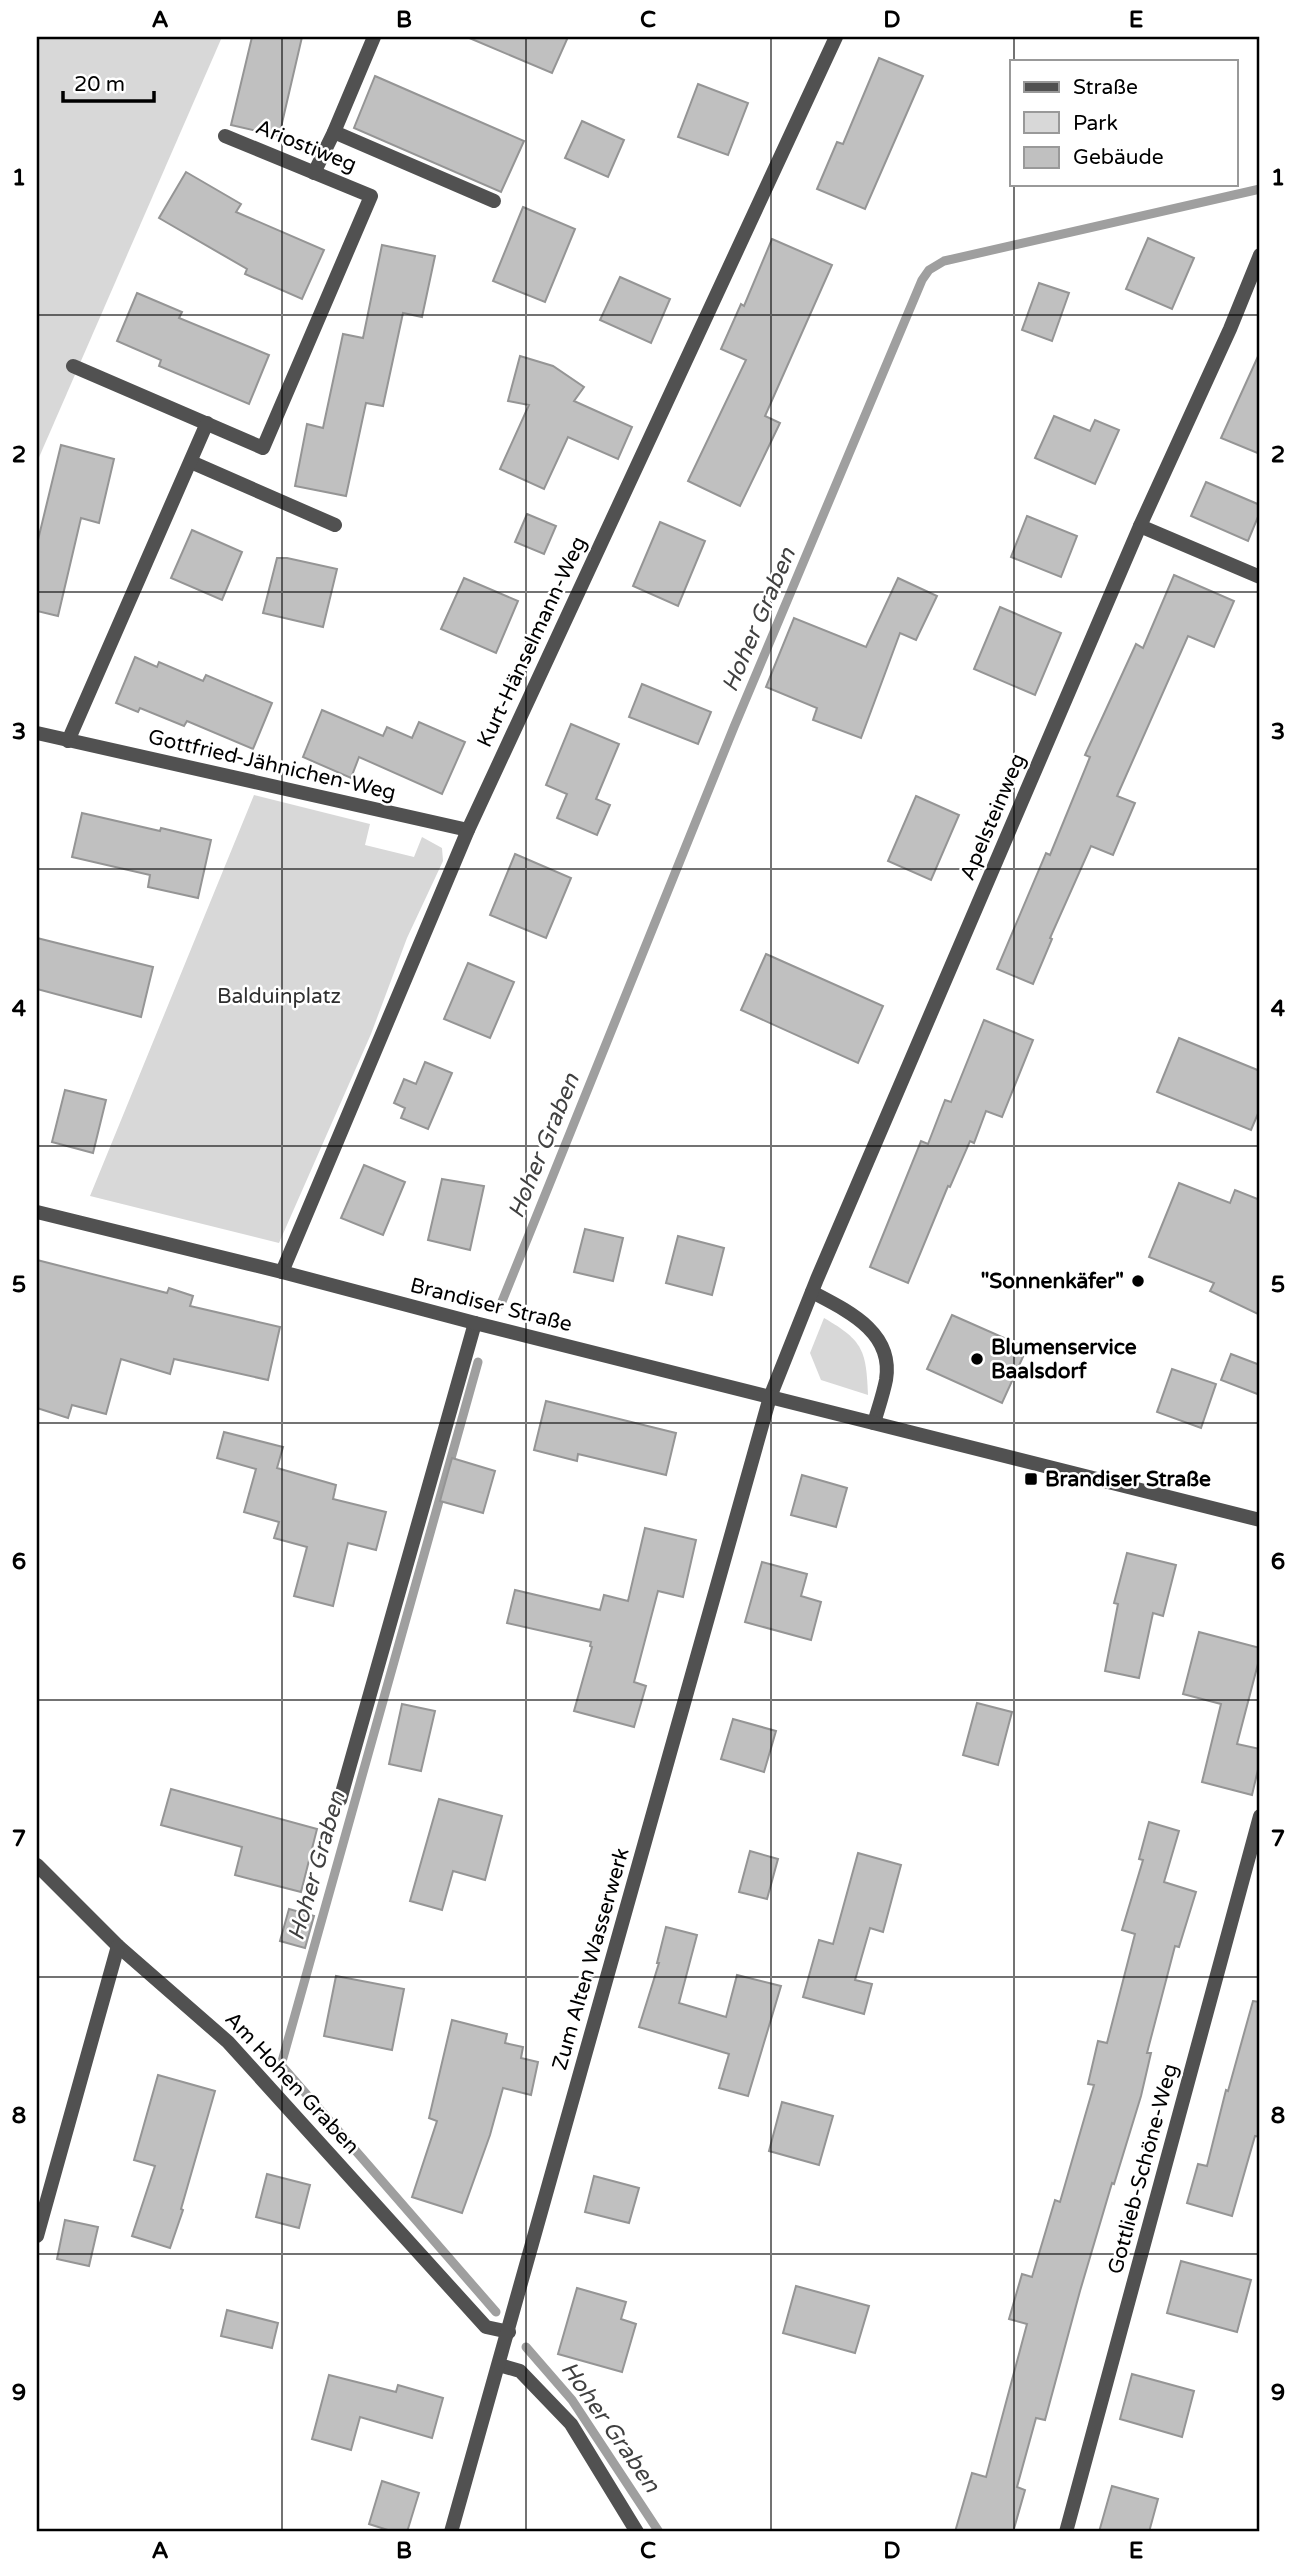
<svg xmlns="http://www.w3.org/2000/svg" width="1297" height="2569" font-family="'Varela Round',sans-serif">
	<style>
		.green { fill: #d8d8d8 }
		.lines { fill: none; stroke-linecap: round; stroke-linejoin: round }
		.stream { stroke: #9f9f9f; stroke-width: 9 }
		.building { fill: #c0c0c0; stroke: #959595; stroke-width: 2 }
		.service { stroke: #515151; stroke-width: 14 }
		.minor { stroke: #515151; stroke-width: 14 }
		.tertiary { stroke: #515151; stroke-width: 14 }
		.grid { fill: none; stroke: #000; stroke-width: 2; stroke-opacity: 0.55 }
		.poi-dot { fill: #000; stroke: #fff; stroke-width: 2.5 }
		.labels { text-anchor: middle; dominant-baseline: central; stroke-width: 5; stroke-linejoin: round; paint-order: stroke }
		.street-label { font-size: 21px; fill: #000; stroke: #fff }
		.park-label { font-size: 21px; fill: #2f2f2f; stroke: #fff }
		.poi-label { font-size: 21px; font-weight: bold; fill: #000; stroke: #fff; text-anchor: start }
		.water-label { font-size: 23px; font-style: italic; fill: #404040; stroke: #fff }
		.neatline { fill: none; stroke: #000; stroke-width: 2.5 }
		.grid-label { font-size: 23px; text-anchor: middle; font-weight: bold; fill: #000 }
	</style>
	<rect width="100%" height="100%" fill="#fff"/>
	<g class="green">
		<polygon points="37,37 222,37 37,462"/>
		<polygon points="254,795 370,824 365,845 414,857 422,837 442,848 443,861 407,938 371,1034 279,1243 90,1196"/>
		<path d="M824,1318C864,1341 866,1351 868,1395L821,1380L810,1353Z"/>
	</g>
	<g class="lines">
		<g class="stream">
			<polyline points="501,1304 734,727 922,280 929,270 944,261 1260,189"/>
			<polyline points="478,1362 281,2065 496,2312"/>
			<polyline points="526,2347 572,2400 659,2532"/>
		</g>
	</g>
	<g class="building">
		<polygon points="252,37 302,37 279,136 231,125"/>
		<polygon points="467,37 568,37 552,73"/>
		<polygon points="879,58 923,76 865,209 817,189 837,142 843,144"/>
		<polygon points="375,76 524,141 501,192 354,128"/>
		<polygon points="698,84 748,103 728,155 678,137"/>
		<polygon points="582,121 624,140 608,177 565,158"/>
		<polygon points="186,172 241,204 236,212 324,250 302,299 245,274 247,269 159,218"/>
		<polygon points="523,207 575,229 545,302 493,281"/>
		<polygon points="1148,238 1194,258 1172,309 1126,289"/>
		<polygon points="772,239 832,265 765,416 780,423 740,506 688,481 746,360 721,349 741,304 744,306"/>
		<polygon points="382,245 435,256 422,317 403,313 383,406 366,403 346,496 295,486 307,424 323,428 343,334 363,338"/>
		<polygon points="620,277 670,299 651,343 600,320"/>
		<polygon points="1039,283 1069,293 1052,341 1022,330"/>
		<polygon points="137,293 182,312 179,318 269,355 249,404 159,366 161,360 117,341"/>
		<polygon points="1260,352 1260,454 1221,438"/>
		<polygon points="520,356 553,366 584,387 574,401 632,427 618,459 568,437 544,489 500,469 529,405 508,401"/>
		<polygon points="1054,416 1090,431 1095,420 1119,430 1095,484 1035,458"/>
		<polygon points="61,445 114,459 99,523 81,518 58,616 37,611 37,544"/>
		<polygon points="1206,482 1260,505 1260,512 1248,541 1191,516"/>
		<polygon points="527,514 556,526 544,554 515,542"/>
		<polygon points="1027,516 1077,536 1061,577 1011,557"/>
		<polygon points="660,522 705,541 678,606 633,586"/>
		<polygon points="192,530 242,552 222,600 171,578"/>
		<polygon points="277,558 287,558 337,569 323,627 263,613"/>
		<polygon points="1174,575 1234,601 1214,647 1188,636 1117,796 1135,803 1113,855 1091,846 1050,938 1052,939 1033,984 997,969 1046,853 1050,855 1090,757 1085,755 1103,716 1136,644 1143,648"/>
		<polygon points="464,578 518,601 496,653 441,629"/>
		<polygon points="898,578 937,596 916,640 900,633 861,738 813,720 817,708 766,687 794,618 866,647"/>
		<polygon points="1000,607 1061,633 1035,695 974,669"/>
		<polygon points="135,657 157,667 159,662 203,681 206,675 272,703 253,749 187,721 184,726 140,708 138,712 116,703"/>
		<polygon points="642,684 711,712 698,744 629,717"/>
		<polygon points="322,710 383,736 387,727 412,738 419,722 465,742 442,794 359,757 351,778 303,757"/>
		<polygon points="571,724 619,744 596,799 610,805 597,835 557,818 567,794 546,785"/>
		<polygon points="916,796 959,815 931,880 888,861"/>
		<polygon points="82,813 160,831 161,828 211,840 198,898 148,887 150,875 72,857"/>
		<polygon points="515,854 571,878 546,938 490,915"/>
		<polygon points="37,938 153,967 141,1017 37,989"/>
		<polygon points="766,954 883,1006 858,1063 741,1010"/>
		<polygon points="468,963 514,982 490,1038 444,1019"/>
		<polygon points="984,1020 1033,1040 1002,1117 986,1111 974,1143 970,1141 950,1187 948,1186 908,1283 870,1267 921,1141 928,1144 945,1100 951,1102"/>
		<polygon points="1179,1038 1260,1071 1260,1109 1251,1130 1157,1092"/>
		<polygon points="425,1062 452,1073 428,1129 401,1118 405,1108 394,1103 404,1079 416,1084"/>
		<polygon points="65,1090 106,1100 93,1153 52,1142"/>
		<polygon points="364,1165 405,1182 383,1235 341,1218"/>
		<polygon points="442,1179 484,1186 470,1250 428,1240"/>
		<polygon points="1179,1183 1230,1203 1235,1190 1260,1200 1260,1315 1210,1291 1214,1283 1149,1257"/>
		<polygon points="585,1229 623,1238 613,1281 574,1272"/>
		<polygon points="678,1236 724,1248 712,1295 666,1283"/>
		<polygon points="37,1260 167,1293 169,1288 193,1296 190,1306 280,1327 268,1380 174,1359 170,1374 121,1359 106,1414 72,1405 68,1418 37,1408"/>
		<polygon points="952,1315 1027,1348 1002,1403 927,1369"/>
		<polygon points="1231,1354 1260,1365 1260,1395 1221,1380"/>
		<polygon points="1172,1369 1216,1384 1201,1428 1157,1412"/>
		<polygon points="546,1401 676,1433 666,1475 578,1454 577,1461 534,1450"/>
		<polygon points="224,1432 283,1447 277,1468 336,1485 333,1499 386,1512 376,1550 348,1543 333,1606 294,1596 307,1547 274,1538 279,1522 244,1512 256,1469 217,1458"/>
		<polygon points="452,1458 495,1471 483,1513 440,1501"/>
		<polygon points="802,1475 847,1488 836,1527 791,1515"/>
		<polygon points="645,1528 696,1540 683,1597 658,1591 634,1682 646,1686 634,1727 574,1711 592,1647 590,1646 591,1642 507,1623 515,1590 600,1610 604,1595 628,1601"/>
		<polygon points="1127,1553 1176,1565 1163,1616 1153,1613 1139,1678 1105,1671 1118,1604 1114,1603"/>
		<polygon points="762,1562 807,1574 801,1596 821,1602 811,1640 745,1622"/>
		<polygon points="1199,1632 1260,1648 1260,1656 1237,1744 1260,1749 1260,1761 1252,1795 1202,1782 1221,1704 1183,1694"/>
		<polygon points="977,1703 1012,1712 998,1765 963,1755"/>
		<polygon points="402,1704 435,1711 421,1771 389,1764"/>
		<polygon points="733,1719 776,1731 764,1772 721,1759"/>
		<polygon points="171,1789 317,1829 301,1892 235,1875 242,1847 161,1825"/>
		<polygon points="439,1799 502,1816 485,1880 453,1871 442,1910 410,1901"/>
		<polygon points="1149,1822 1179,1831 1164,1882 1196,1892 1179,1947 1175,1946 1147,2053 1151,2053 1141,2096 1114,2184 1112,2183 1080,2291 1045,2420 1036,2418 1017,2487 1025,2490 1013,2532 955,2532 972,2473 986,2477 1027,2324 1009,2319 1022,2274 1032,2277 1055,2200 1060,2202 1094,2085 1088,2084 1098,2041 1107,2043 1135,1934 1122,1930 1143,1860 1139,1859"/>
		<polygon points="750,1851 778,1859 767,1899 739,1892"/>
		<polygon points="858,1853 901,1865 883,1932 870,1928 855,1980 872,1984 864,2014 803,1997 819,1940 833,1944"/>
		<polygon points="289,1909 314,1916 305,1948 280,1941"/>
		<polygon points="666,1927 697,1935 679,2003 726,2017 737,1975 781,1986 748,2096 719,2088 729,2054 639,2027 659,1963 657,1963"/>
		<polygon points="336,1976 404,1989 392,2050 324,2036"/>
		<polygon points="1253,2001 1260,2002 1260,2137 1255,2136 1232,2216 1187,2203 1198,2164 1207,2166 1226,2090 1228,2091"/>
		<polygon points="452,2020 507,2034 505,2043 523,2047 521,2058 538,2062 531,2095 503,2088 490,2135 462,2213 412,2197 437,2121 429,2118"/>
		<polygon points="158,2075 215,2091 181,2209 183,2210 170,2248 132,2236 155,2166 134,2160"/>
		<polygon points="782,2102 833,2116 819,2165 769,2151"/>
		<polygon points="267,2174 310,2185 299,2228 256,2217"/>
		<polygon points="594,2176 639,2188 629,2223 585,2212"/>
		<polygon points="65,2220 98,2227 89,2266 57,2259"/>
		<polygon points="1181,2261 1251,2280 1237,2332 1167,2313"/>
		<polygon points="796,2286 869,2306 855,2353 783,2333"/>
		<polygon points="577,2288 626,2302 621,2319 636,2324 622,2372 558,2354"/>
		<polygon points="227,2310 278,2323 272,2348 221,2336"/>
		<polygon points="1132,2374 1194,2391 1182,2437 1120,2419"/>
		<polygon points="329,2375 396,2392 398,2385 443,2398 432,2438 360,2417 351,2450 312,2439"/>
		<polygon points="382,2481 419,2493 407,2532 394,2532 369,2524"/>
		<polygon points="1112,2486 1158,2499 1149,2532 1099,2532"/>
	</g>
	<g class="lines">
		<g class="service">
			<polyline points="334,132 494,201"/>
			<polyline points="191,462 335,525"/>
			<path d="M812,1292C848,1311 894,1332 886,1380C883,1395 878,1409 874,1423"/>
			<polyline points="340,1800 475,1323"/>
		</g>
		<g class="minor">
			<polyline points="314,173 334,132 374,37"/>
			<polyline points="73,366 263,448 371,196 225,136"/>
			<polyline points="1140,526 1260,577"/>
			<polyline points="37,733 468,830"/>
			<polyline points="68,741 207,423"/>
			<polyline points="282,1272 468,830 836,37"/>
			<polyline points="37,1865 118,1946 228,2042 486,2327 509,2332"/>
			<polyline points="37,2236 118,1946"/>
			<polyline points="499,2365 520,2371 571,2424 637,2532"/>
			<polyline points="451,2532 770,1397 817,1279 1140,526 1230,329 1260,255"/>
			<polyline points="1066,2532 1260,1816"/>
		</g>
		<polyline class="tertiary" points="37,1212 282,1272 475,1323 1260,1520"/>
	</g>
	<path class="grid" d="M282,37V2532M526,37V2532M771,37V2532M1014,37V61M1014,184V2532M37,315H1260M37,592H1260M37,869H1260M37,1146H1260M37,1423H1260M37,1700H1260M37,1977H1260M37,2254H1260"/>
	<g class="poi-dot">
		<circle cx="1138" cy="1281" r="7"/>
		<circle cx="977" cy="1359" r="7"/>
		<rect x="1024" y="1472" width="14" height="14" rx="3.5"/>
	</g>
	<g class="labels">
		<g class="street-label">
			<text transform="translate(306 146) rotate(22)">Ariostiweg</text>
			<text transform="translate(532 642) rotate(-65)">Kurt-Hänselmann-Weg</text>
			<text transform="translate(272 765) rotate(13)">Gottfried-Jähnichen-Weg</text>
			<text transform="translate(993 817) rotate(-67)">Apelsteinweg</text>
			<text transform="translate(491 1305) rotate(14)">Brandiser Straße</text>
			<text transform="translate(591 1959) rotate(-74)">Zum Alten Wasserwerk</text>
			<text transform="translate(292 2083) rotate(47)">Am Hohen Graben</text>
			<text transform="translate(1143 2169) rotate(-75)">Gottlieb-Schöne-Weg</text>
		</g>
		<g class="park-label">
			<text x="279" y="996">Balduinplatz</text>
		</g>
		<g class="poi-label">
			<text x="1124" y="1281" text-anchor="end">"Sonnenkäfer"</text>
			<text x="991" y="1347">Blumenservice<tspan x="991" dy="24">Baalsdorf</tspan></text>
			<text x="1045" y="1479">Brandiser Straße</text>
		</g>
		<g class="water-label">
			<text transform="translate(759 620) rotate(-67)">Hoher Graben</text>
			<text transform="translate(544 1146) rotate(-68)">Hoher Graben</text>
			<text transform="translate(317 1866) rotate(-74)">Hoher Graben</text>
			<text transform="translate(610 2427) rotate(55)">Hoher Graben</text>
		</g>
	</g>
	<rect width="1297" height="2569" fill="none" stroke="#ffffff" stroke-width="77"/>
	<rect x="1010" y="60" width="228" height="126" fill="#ffffff" stroke="#999999" stroke-width="2"/>
	<rect x="1024" y="82" width="35" height="10" fill="#515151" stroke="#999999" stroke-width="2"/>
	<text x="1073" y="94" font-size="21" fill="#000000">Straße</text>
	<rect x="1024" y="112" width="35" height="21" fill="#d8d8d8" stroke="#999999" stroke-width="2"/>
	<text x="1073" y="130" font-size="21" fill="#000000">Park</text>
	<rect x="1024" y="147" width="35" height="21" fill="#c0c0c0" stroke="#999999" stroke-width="2"/>
	<text x="1073" y="164" font-size="21" fill="#000000">Gebäude</text>
	<path d="M63 91v10h91v-10" fill="none" stroke="#000000" stroke-width="3.5"/>
	<text x="74" y="91" font-size="21" fill="#000000" stroke="#ffffff" stroke-width="5" paint-order="stroke">20 m</text>
	<rect x="38" y="38" width="1220" height="2492" class="neatline"/>
	<g class="grid-label">
		<text x="160" y="27">A</text>
		<text x="404" y="27">B</text>
		<text x="648" y="27">C</text>
		<text x="892" y="27">D</text>
		<text x="1136" y="27">E</text>
		<text x="19" y="185">1</text>
		<text x="1278" y="185">1</text>
		<text x="19" y="462">2</text>
		<text x="1278" y="462">2</text>
		<text x="19" y="739">3</text>
		<text x="1278" y="739">3</text>
		<text x="19" y="1016">4</text>
		<text x="1278" y="1016">4</text>
		<text x="19" y="1292">5</text>
		<text x="1278" y="1292">5</text>
		<text x="19" y="1569">6</text>
		<text x="1278" y="1569">6</text>
		<text x="19" y="1846">7</text>
		<text x="1278" y="1846">7</text>
		<text x="19" y="2123">8</text>
		<text x="1278" y="2123">8</text>
		<text x="19" y="2400">9</text>
		<text x="1278" y="2400">9</text>
		<text x="160" y="2558">A</text>
		<text x="404" y="2558">B</text>
		<text x="648" y="2558">C</text>
		<text x="892" y="2558">D</text>
		<text x="1136" y="2558">E</text>
	</g>
</svg>
